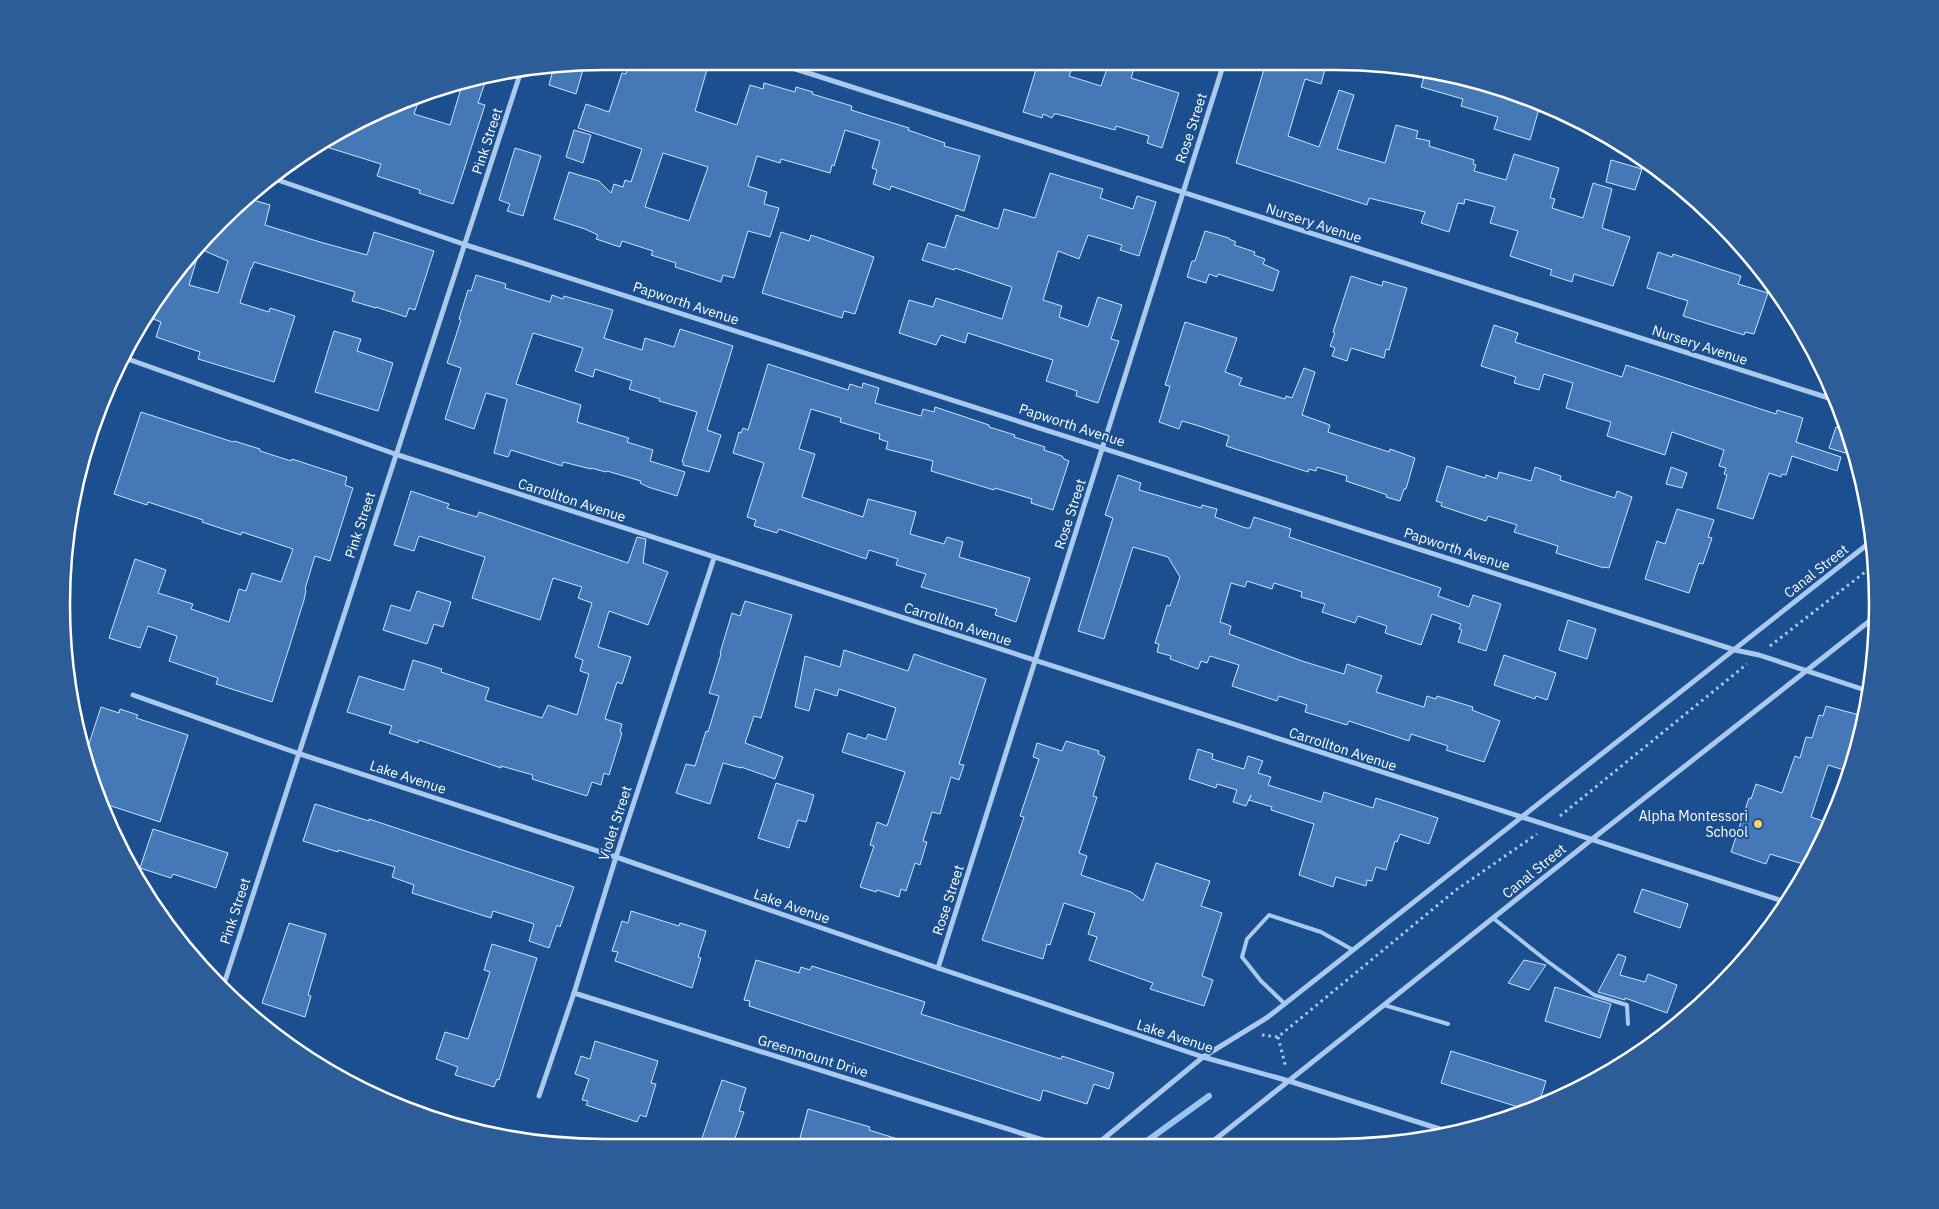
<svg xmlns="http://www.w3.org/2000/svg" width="1939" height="1209" font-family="'IBM Plex Sans',sans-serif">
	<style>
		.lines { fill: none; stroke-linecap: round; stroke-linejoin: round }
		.stream { stroke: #9cc4f0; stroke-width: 6 }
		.building { fill: #4478b7; stroke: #cfe3fa; fill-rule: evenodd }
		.path { stroke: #a9c9ee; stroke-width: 3; stroke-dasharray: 2.5 4; stroke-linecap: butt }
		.service { stroke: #a9c9ee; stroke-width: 4 }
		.minor { stroke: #a9c9ee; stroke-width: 5 }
		.poi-dot { fill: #ffd166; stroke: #1b4f8f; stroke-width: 2 }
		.labels { text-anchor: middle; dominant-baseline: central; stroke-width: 4; stroke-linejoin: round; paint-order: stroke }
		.street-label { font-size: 14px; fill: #fff; stroke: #1b4f8f }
		.poi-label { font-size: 14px; fill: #fff; stroke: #1b4f8f; text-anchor: end }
		.rim { fill: none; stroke: #fff; stroke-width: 2.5 }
	</style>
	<rect width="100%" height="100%" fill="#1b4f8f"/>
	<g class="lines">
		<polyline class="stream" points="1140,1146 1209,1096"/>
	</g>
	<g class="building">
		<polygon points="554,66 584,66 576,94 549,85"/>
		<path d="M628,66H708L695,111L737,125L750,85L763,89L764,83L795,92L796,87L813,92L812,94L852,106L851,110L909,128L908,130L945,143L944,146L980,156L964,211L891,186L890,190L873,184L877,170L872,168L880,141L845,130L834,166L832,165L830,173L781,159L780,163L757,156L748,186L767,192L764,204L779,208L770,237L748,231L734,278L723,275L721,282L675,267L676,263L651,255L653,251L622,241L620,247L596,239L598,235L585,229L554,219L569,172L599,181L611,193L614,184L623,187L625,180L631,182L642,149L578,128L586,104L609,112L622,73L626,74ZM663,153L708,167L689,221L645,207Z"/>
		<polygon points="1037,66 1073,66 1069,76 1101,86 1108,66 1135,66 1131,78 1179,93 1162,148 1147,143 1149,136 1116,126 1115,130 1057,114 1054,114 1052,118 1043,114 1042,118 1023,112"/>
		<polygon points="1265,66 1326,66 1321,84 1305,79 1288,136 1319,147 1339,90 1354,95 1337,149 1385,163 1396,125 1418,131 1416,138 1430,141 1429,146 1474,160 1473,164 1476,165 1474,171 1506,180 1514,154 1559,168 1550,198 1555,199 1552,208 1583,218 1593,183 1612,189 1602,228 1630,237 1613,286 1574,274 1572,282 1550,275 1552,270 1510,256 1518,231 1490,223 1495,207 1465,199 1464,204 1458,203 1449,232 1421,223 1425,212 1369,198 1367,205 1236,163"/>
		<polygon points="1426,71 1541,102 1530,140 1494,129 1498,117 1461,106 1463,99 1421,87"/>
		<polygon points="487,77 478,103 485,105 453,204 419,193 420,190 377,176 381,164 320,145 364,117 421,94 414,114 450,125 463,82"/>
		<polygon points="574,130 591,135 583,163 566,157"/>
		<polygon points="515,148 541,156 523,216 507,211 510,204 499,200"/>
		<polygon points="1611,160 1642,169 1635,190 1606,182"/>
		<polygon points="1050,173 1103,189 1100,198 1133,209 1137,196 1156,202 1139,256 1120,250 1122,245 1088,235 1079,259 1058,251 1043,300 1062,306 1059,317 1088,327 1098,297 1122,305 1111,339 1119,341 1098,403 1076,396 1077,391 1046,381 1053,360 968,333 965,343 941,335 936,345 899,333 909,300 933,307 936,298 1002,319 1012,287 955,268 954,270 922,260 928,243 945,248 956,215 998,229 1004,209 1035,218"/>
		<path d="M246,198L270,205L265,225L320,242L367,255L374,232L434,251L415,310L409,308L406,317L376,307V308L352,301L355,292L254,262L252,268H251L240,303L269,312L270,308L295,316L274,382L198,359L200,352L156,337L161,322L146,316L153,302L220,221ZM200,249L228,261L218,293L189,285Z"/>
		<polygon points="1205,231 1229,238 1229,239 1236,242 1234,245 1255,252 1254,255 1265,259 1263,264 1279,271 1273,291 1218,274 1217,277 1209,274 1206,283 1187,277 1192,261 1195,261"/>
		<polygon points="781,232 809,241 811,235 874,257 855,314 844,311 842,318 762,293"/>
		<polygon points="1658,252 1672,257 1673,254 1741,276 1738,284 1768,293 1754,334 1745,332 1744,335 1683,316 1688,301 1647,288"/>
		<polygon points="476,275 506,284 505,288 550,302 552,295 563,299 564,296 613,310 604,338 642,350 645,338 674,347 680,329 733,346 707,430 721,435 709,472 683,465 684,463 682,462 697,412 659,401 660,399 629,389 632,381 595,369 593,377 575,371 583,348 533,333 516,384 581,405 577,422 629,438 627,442 653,450 650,461 685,472 677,496 648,487 640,483 641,481 607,471 606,472 591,468 591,469 563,462 562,466 511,450 508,457 494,453 507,399 486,393 474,429 445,419 461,368 447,363 461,320 459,319 468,290 471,291"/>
		<polygon points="1351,276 1382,286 1383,281 1407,288 1389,350 1386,349 1384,358 1351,348 1347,361 1332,356 1335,348 1330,346 1335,333 1333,332"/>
		<polygon points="1185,322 1237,338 1225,372 1242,378 1239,385 1285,399 1286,396 1292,398 1304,368 1315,372 1302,415 1330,425 1328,432 1389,452 1390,449 1415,458 1406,489 1404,489 1400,501 1386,497 1387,495 1376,491 1346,481 1347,476 1317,467 1316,471 1309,469 1308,472 1226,446 1229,436 1196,425 1182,421 1179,429 1159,422 1170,386 1165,385"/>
		<polygon points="1494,325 1518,333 1515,342 1622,377 1626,365 1776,414 1777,410 1803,418 1796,442 1841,457 1837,471 1792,456 1786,475 1782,474 1781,477 1769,473 1753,519 1717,508 1727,475 1724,474 1726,468 1719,466 1724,450 1672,432 1665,455 1607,436 1611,422 1566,408 1573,383 1544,374 1539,390 1514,383 1516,377 1481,366"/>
		<polygon points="334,331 361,339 357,351 393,363 378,411 315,392"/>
		<polygon points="768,364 848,390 850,384 862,388 863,383 879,388 875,403 921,416 923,409 934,412 935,407 989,425 989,427 1015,435 1014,437 1045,447 1044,450 1062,456 1064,459 1069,461 1053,510 1031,503 1032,499 995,488 994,490 931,471 933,461 886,449 888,442 879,439 880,434 840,422 841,418 811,409 799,449 815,454 802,497 863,517 868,499 916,512 910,534 944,544 947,537 963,542 959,557 1030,578 1016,622 995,615 997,609 921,587 926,574 896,565 898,559 869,550 866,559 779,529 777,533 754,526 756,520 747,517 764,463 733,453 739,432 741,433 743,428 748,430"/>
		<polygon points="141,412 233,442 234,441 260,449 260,451 291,461 292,459 347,477 345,485 353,488 330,561 315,556 305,589 306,590 304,600 272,702 216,684 218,678 169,661 177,636 148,626 140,648 109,638 135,559 166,570 158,593 193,604 191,609 229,622 239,589 246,591 252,573 281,582 293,549 242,532 241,535 202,522 203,520 148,502 147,505 114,494"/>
		<polygon points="1836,427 1849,431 1855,456 1829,448"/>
		<polygon points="1447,466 1485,478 1486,475 1497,479 1499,472 1531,481 1535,467 1561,476 1560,480 1615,498 1617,491 1632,497 1609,568 1604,567 1604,568 1556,553 1558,546 1514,532 1517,525 1488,516 1486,521 1441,506 1442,503 1436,501"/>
		<polygon points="1671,467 1687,473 1682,488 1666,484"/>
		<polygon points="1118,475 1141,483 1139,490 1201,508 1202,505 1217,509 1215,517 1246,528 1250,528 1254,517 1291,529 1289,537 1441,588 1438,596 1469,607 1473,595 1501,604 1486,651 1458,642 1462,630 1459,629 1461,624 1432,614 1421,645 1385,633 1387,626 1358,616 1355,623 1322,612 1325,604 1301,597 1302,592 1274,583 1272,589 1247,581 1245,587 1231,583 1220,622 1231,626 1229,634 1302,661 1344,674 1347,664 1382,676 1376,692 1424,707 1427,696 1436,699 1437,696 1473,707 1472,710 1500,721 1484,762 1446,750 1448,746 1411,734 1409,741 1349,721 1347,725 1305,712 1307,705 1279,696 1277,701 1232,686 1239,665 1210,656 1207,663 1201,661 1198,669 1170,659 1171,656 1157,652 1159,644 1155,643 1167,605 1170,606 1180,577 1168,557 1133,547 1104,639 1078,631 1113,518 1105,515"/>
		<polygon points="411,491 449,504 447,508 477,517 479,512 628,563 637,537 646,539 643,563 668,572 648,625 609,611 598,647 631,657 622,684 617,682 605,719 622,724 620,732 622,733 609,775 604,773 601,785 592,782 587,796 532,779 533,775 501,766 501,768 419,740 418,743 389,733 392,726 347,712 359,676 404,690 413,660 442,669 441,672 489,688 485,700 542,718 548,705 577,715 589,674 580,671 583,660 575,657 592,603 578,598 582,587 553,578 540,620 472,598 485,557 419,536 414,551 394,545"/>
		<polygon points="1677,509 1714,520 1708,537 1712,538 1703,564 1699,563 1689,593 1645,579 1657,541 1665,544"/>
		<polygon points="417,591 451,602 443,627 434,624 427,644 383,630 391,605 410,611"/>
		<polygon points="745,601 792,615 761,718 754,716 745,743 783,757 775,779 741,767 741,768 723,763 710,804 676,793 686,764 695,766 706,731 708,732 719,696 709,693 721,654 720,653 732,613 740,616"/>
		<polygon points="1568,620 1596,629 1587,659 1559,650"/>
		<polygon points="844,650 908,671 914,654 986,679 959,764 964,765 959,780 951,777 940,814 932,812 923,841 927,842 920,865 915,863 906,891 901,889 899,897 877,890 876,892 860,887 874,846 870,845 877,822 887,826 905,772 842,752 848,733 866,739 868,734 886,740 896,708 839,689 837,696 815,689 809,711 795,707 805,656 840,667"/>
		<polygon points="1504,655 1556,673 1547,700 1536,696 1535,699 1494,685"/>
		<polygon points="1826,706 1859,715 1849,750 1853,751 1847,771 1828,765 1811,817 1826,822 1823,831 1825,831 1820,848 1811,862 1807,861 1806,865 1770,854 1766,864 1731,852 1749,798 1751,799 1756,784 1782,793 1795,756 1800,758 1806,737 1812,738 1819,715 1823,716"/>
		<polygon points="101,707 119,713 120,709 138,715 136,718 188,735 160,822 102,803 90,779 85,756"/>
		<polygon points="1066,741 1099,751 1098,754 1105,757 1093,796 1097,797 1079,853 1087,856 1081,875 1131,892 1143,901 1156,863 1210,881 1201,906 1222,913 1202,976 1213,980 1204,1006 1150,989 1153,983 1089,960 1097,937 1088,934 1095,913 1064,903 1050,945 1047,944 1043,959 982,940 1024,817 1020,816 1039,759 1033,757 1037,743 1062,751"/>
		<polygon points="1198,749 1213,754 1212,759 1244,769 1248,756 1263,761 1258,773 1271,777 1268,785 1321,802 1324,792 1373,808 1376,798 1438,818 1429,844 1400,834 1397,842 1395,841 1386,870 1376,867 1372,881 1367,880 1366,886 1336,877 1333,887 1299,875 1314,824 1271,810 1272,807 1249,800 1251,795 1246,806 1233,802 1237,790 1217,784 1216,788 1189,779"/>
		<polygon points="776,783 814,795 806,822 798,820 789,848 758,838"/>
		<polygon points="315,804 369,821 369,819 574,887 560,927 557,925 549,948 529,941 534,924 493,911 491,918 412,893 414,885 392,877 395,867 338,850 338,852 303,841"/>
		<polygon points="153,829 228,853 216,888 173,874 171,878 140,868"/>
		<polygon points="1642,889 1688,904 1680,928 1634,912"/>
		<polygon points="631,911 679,926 680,923 706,931 698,957 701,958 692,988 615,961 618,952 612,951 622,921 628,923"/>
		<polygon points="289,923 326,934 308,995 311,996 305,1017 262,1003"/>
		<polygon points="492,944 537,958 499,1080 497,1079 494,1087 455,1075 458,1067 436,1059 445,1032 468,1039 490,972 484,970"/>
		<polygon points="1618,954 1626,957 1620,975 1645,982 1648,974 1677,985 1667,1013 1625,998 1625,1000 1598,992"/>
		<polygon points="756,960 799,973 801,967 810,970 812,966 925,1002 921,1014 1061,1059 1062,1056 1114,1073 1109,1089 1094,1084 1087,1104 1043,1090 1040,1101 749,1006 750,1001 744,1000"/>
		<polygon points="1524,960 1546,965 1529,990 1508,983"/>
		<polygon points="1555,987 1611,1004 1600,1038 1545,1021"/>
		<polygon points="595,1041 658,1061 651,1083 656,1084 646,1117 640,1115 637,1122 586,1105 588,1101 582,1100 589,1079 575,1074 581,1056 590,1059"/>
		<polygon points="1451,1051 1546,1081 1538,1106 1528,1110 1441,1083"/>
		<polygon points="722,1080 746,1088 739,1111 744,1112 733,1144 700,1144"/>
		<polygon points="808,1109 870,1127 869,1130 904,1141 903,1145 803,1144 805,1139 800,1138"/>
	</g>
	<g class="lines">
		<g class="path">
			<polyline points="1770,646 1874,565"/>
			<polyline points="1560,816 1747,664"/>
			<polyline points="1262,1035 1278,1037 1456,890 1537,834"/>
			<polyline points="1278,1037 1286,1068"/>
		</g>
		<g class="service">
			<polyline points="1493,918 1547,961 1594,995 1627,1005 1628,1024"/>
			<polyline points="1285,1004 1261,981 1242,957 1247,939 1269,915 1321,932 1353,950"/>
			<polyline points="1384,1005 1448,1024"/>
		</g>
		<g class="minor">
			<polyline points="786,66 1835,400"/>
			<polyline points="269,177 466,245 1735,650 1759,655 1868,691"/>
			<polyline points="125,358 395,454 1786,902"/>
			<polyline points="133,695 297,753 616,857 938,968 1203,1057 1289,1081 1446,1131"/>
			<polyline points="938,968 1223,66"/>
			<path d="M222,990C320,682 424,376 522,68"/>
			<polyline points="574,993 1046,1141"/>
			<polyline points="539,1096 574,993 616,857 714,558"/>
			<polyline points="1096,1145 1203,1057 1268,1017 1873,540"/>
			<polyline points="1207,1146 1591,840 1876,616"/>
		</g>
	</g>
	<circle class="poi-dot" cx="1758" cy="824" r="5"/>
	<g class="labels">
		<g class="street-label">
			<text transform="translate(1191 128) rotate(-72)">Rose Street</text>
			<text transform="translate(487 141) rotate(-72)">Pink Street</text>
			<text transform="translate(1314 223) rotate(18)">Nursery Avenue</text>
			<text transform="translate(686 303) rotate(18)">Papworth Avenue</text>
			<text transform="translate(1700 345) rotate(18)">Nursery Avenue</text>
			<text transform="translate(1072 425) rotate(18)">Papworth Avenue</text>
			<text transform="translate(572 500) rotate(18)">Carrollton Avenue</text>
			<text transform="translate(1070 514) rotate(-72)">Rose Street</text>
			<text transform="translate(360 525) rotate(-72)">Pink Street</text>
			<text transform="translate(1457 549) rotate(18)">Papworth Avenue</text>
			<text transform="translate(1816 571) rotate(-38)">Canal Street</text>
			<text transform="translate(958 624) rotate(18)">Carrollton Avenue</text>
			<text transform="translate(1343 749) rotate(18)">Carrollton Avenue</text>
			<text transform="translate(408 777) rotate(18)">Lake Avenue</text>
			<text transform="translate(615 823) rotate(-72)">Violet Street</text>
			<text transform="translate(1534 871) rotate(-39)">Canal Street</text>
			<text transform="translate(948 900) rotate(-72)">Rose Street</text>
			<text transform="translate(792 906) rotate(19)">Lake Avenue</text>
			<text transform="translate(235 911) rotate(-72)">Pink Street</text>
			<text transform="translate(1175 1036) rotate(18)">Lake Avenue</text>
			<text transform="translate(813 1056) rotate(17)">Greenmount Drive</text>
		</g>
		<g class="poi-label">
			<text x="1748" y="816">Alpha Montessori<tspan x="1748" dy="16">School</tspan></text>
		</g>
	</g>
	<path d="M0 0H1939V1209H0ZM604 70H1335A534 534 0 0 1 1869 604V605A534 534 0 0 1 1335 1139H604A534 534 0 0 1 70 605V604A534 534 0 0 1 604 70Z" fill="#2d5d98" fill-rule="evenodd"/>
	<path class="rim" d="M604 70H1335A534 534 0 0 1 1869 604V605A534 534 0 0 1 1335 1139H604A534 534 0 0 1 70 605V604A534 534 0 0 1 604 70Z"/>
</svg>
